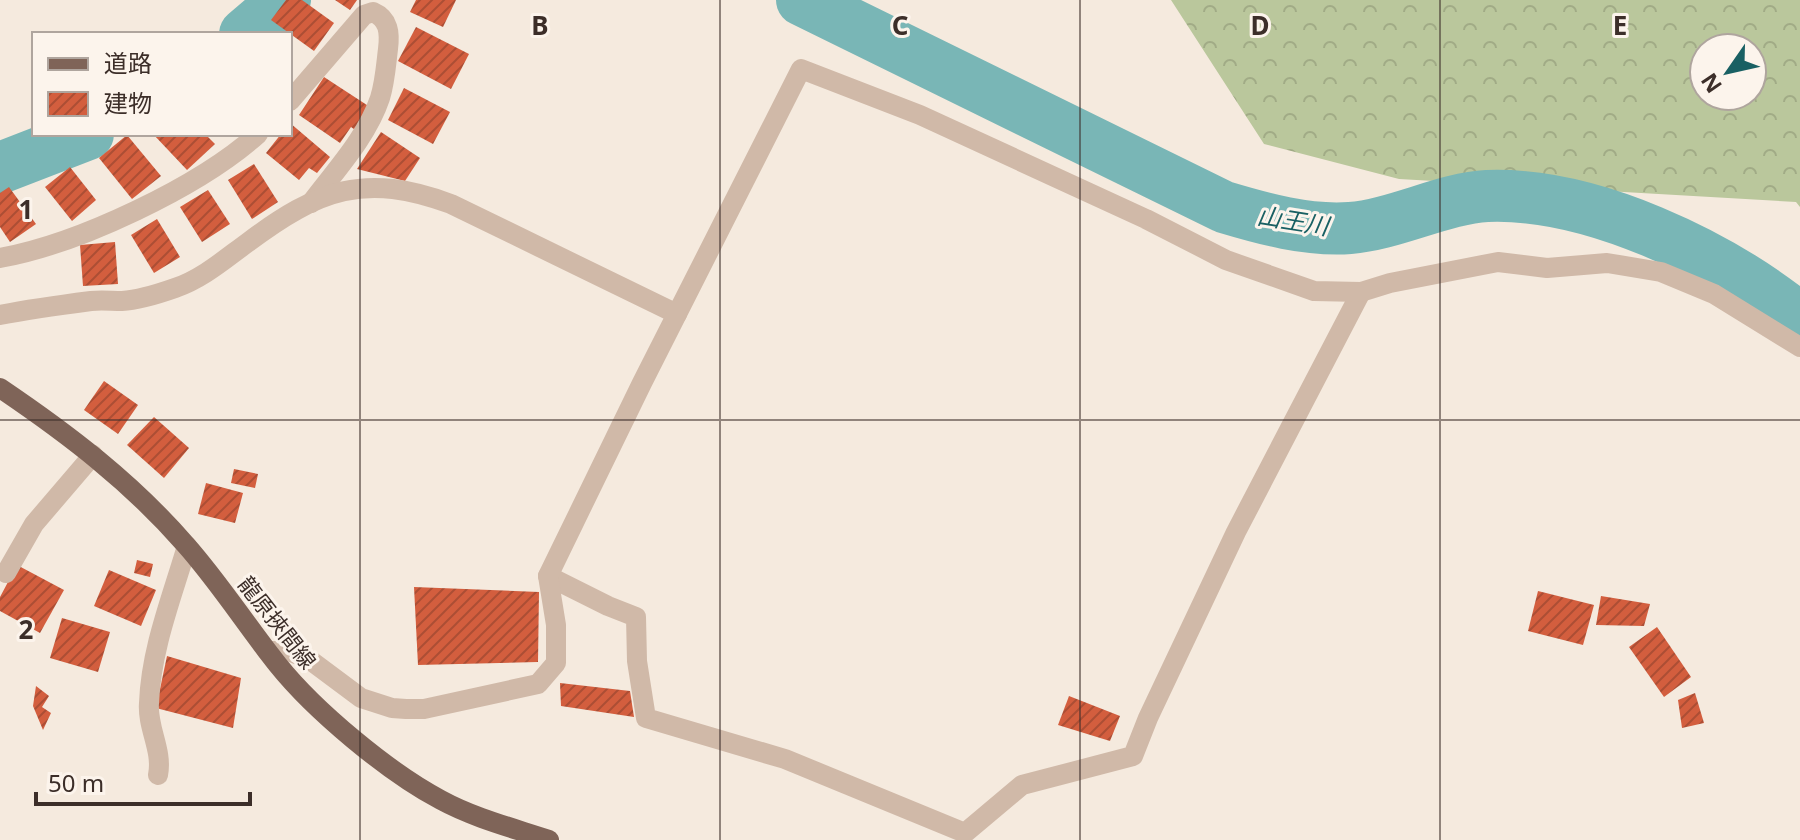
<svg xmlns="http://www.w3.org/2000/svg" width="1800" height="840" font-family="'Noto Sans','Noto Sans JP',sans-serif">
	<style>
		.forest { fill: url(#forest-crowns); fill-rule: evenodd }
		.lines { fill: none; stroke-linecap: round; stroke-linejoin: round }
		.river { stroke: #79b6b6; stroke-width: 52 }
		.building { fill: url(#building-hatch) }
		.minor { stroke: #d0b9a8; stroke-width: 20 }
		.major { stroke: #7f6458; stroke-width: 20 }
		.grid { fill: none; stroke: #3c2e29; stroke-width: 2; stroke-opacity: 0.55 }
		.labels { text-anchor: middle; dominant-baseline: central; stroke-width: 6; stroke-linejoin: round; paint-order: stroke }
		.street-label { font-size: 22px; fill: #3c2e29; stroke: #fcf4ec }
		.water-label { font-size: 24px; font-style: italic; fill: #196063; stroke: #fcf4ec }
		.grid-label { font-size: 26px; text-anchor: middle; font-weight: bold; fill: #3c2e29; stroke: #fcf4ec; stroke-width: 6; stroke-linejoin: round; paint-order: stroke }
	</style>
	<defs>
		<pattern id="forest-crowns" width="20" height="18" patternUnits="userSpaceOnUse" patternTransform="scale(2)"><rect width="20" height="18" fill="#bac79c"/><path d="M2 6a3 3 0 1 1 6 0M12 15a3 3 0 1 1 6 0" fill="none" stroke="#a1ab86"/></pattern>
		<pattern id="building-hatch" width="6" height="6" patternUnits="userSpaceOnUse" patternTransform="scale(2)"><rect width="6" height="6" fill="#d35e3e"/><path d="M-1 1l2-2M0 6l6-6M5 7l2-2" fill="none" stroke="#ac4e34"/></pattern>
	</defs>
	<rect width="100%" height="100%" fill="#f5eade"/>
	<path class="forest" d="M1171,0H1800V207L1796,202L1399,179L1264,144ZM1704,48H1752V96H1704Z"/>
	<g class="lines">
		<g class="river">
			<path d="M802,0L1224,207C1264,219 1307,231 1350,228C1393,225 1445,198 1487,196C1591,192 1720,254 1800,319"/>
			<polyline points="245,34 285,0"/>
			<polyline points="0,168 88,134"/>
		</g>
	</g>
	<g class="building">
		<polygon points="286,0 302,0 334,23 314,51 271,20"/>
		<polygon points="335,0 357,0 350,10"/>
		<polygon points="416,0 456,0 443,27 410,12"/>
		<polygon points="416,27 469,54 451,89 398,61"/>
		<polygon points="324,77 373,109 358,132 351,127 340,143 299,115"/>
		<polygon points="404,88 450,112 433,144 388,120"/>
		<polygon points="290,123 330,157 317,173 309,168 299,180 266,153 281,134 290,134"/>
		<polygon points="381,132 420,158 405,181 357,169"/>
		<polygon points="153,134 205,134 215,144 187,170"/>
		<polygon points="127,135 161,176 132,199 99,158"/>
		<polygon points="254,164 278,202 252,219 228,180"/>
		<polygon points="70,167 96,200 72,221 45,187"/>
		<polygon points="9,187 36,224 10,242 0,227 0,193"/>
		<polygon points="208,190 230,224 202,242 180,207"/>
		<polygon points="157,219 180,257 154,273 131,235"/>
		<polygon points="115,242 118,284 83,286 80,245"/>
		<polygon points="104,381 138,405 118,434 84,410"/>
		<polygon points="154,417 189,448 164,478 127,445"/>
		<polygon points="234,469 258,474 255,488 231,483"/>
		<polygon points="206,483 243,493 235,523 198,514"/>
		<polygon points="137,560 153,564 150,577 134,573"/>
		<polygon points="17,565 64,590 40,633 0,611 0,597"/>
		<polygon points="109,570 156,590 141,626 94,606"/>
		<polygon points="414,587 539,592 538,662 418,665"/>
		<polygon points="1538,591 1594,605 1583,645 1528,631"/>
		<polygon points="1601,596 1650,604 1644,626 1596,625"/>
		<polygon points="62,618 110,632 98,672 50,658"/>
		<polygon points="1657,627 1691,677 1664,697 1629,647"/>
		<polygon points="167,656 241,678 233,728 156,708"/>
		<polygon points="560,683 630,691 634,717 561,706"/>
		<polygon points="36,686 49,696 42,707 51,713 43,730 33,706"/>
		<polygon points="1695,693 1704,723 1682,728 1678,700"/>
		<polygon points="1069,696 1120,716 1110,741 1058,725"/>
	</g>
	<g class="lines">
		<g class="minor">
			<path d="M290,101L364,15L373,12C389,19 390,33 388,49C386,65 385,82 380,98C367,137 335,171 311,203"/>
			<path d="M0,258C78,244 199,187 258,134"/>
			<path d="M0,315C30,309 60,305 91,301C101,300 111,301 122,301C140,300 158,294 175,288C202,279 225,259 247,243C319,189 365,172 451,204L677,314"/>
			<polyline points="6,573 34,524 93,455"/>
			<polyline points="548,576 608,606 636,617 637,661 646,718 785,759 965,833 1022,785 1133,756 1148,718 1236,532 1361,292"/>
			<polyline points="267,651 289,651 310,660 361,698 392,708 406,709 424,709 538,684 556,663 556,625 548,576 642,383 801,69 920,115 1146,219 1226,260 1314,291 1361,292 1390,283 1498,262 1547,268 1607,263 1661,272 1714,294 1800,347"/>
			<path d="M158,775C163,750 147,728 149,703C151,649 172,597 187,546"/>
		</g>
		<path class="major" d="M0,388C68,434 131,482 185,544C219,582 246,625 278,665C315,711 388,772 441,800C474,818 513,828 549,840"/>
	</g>
	<path class="grid" d="M360,0V840M720,0V840M1080,0V840M1440,0V840M0,420H1800"/>
	<g class="labels">
		<g class="street-label">
			<text transform="translate(278 622) rotate(52)">龍原挾間線</text>
		</g>
		<g class="water-label">
			<text transform="translate(1293 220) rotate(9)">山王川</text>
		</g>
	</g>
	<g class="grid-label">
		<text x="540" y="35">B</text>
		<text x="900" y="35">C</text>
		<text x="1260" y="35">D</text>
		<text x="1620" y="35">E</text>
		<text x="26" y="219">1</text>
		<text x="26" y="639">2</text>
	</g>
	<rect x="32" y="32" width="260" height="104" fill="#fcf4ec" stroke="#afa59e" stroke-width="2"/>
	<rect x="48" y="58" width="40" height="12" fill="#7f6458" stroke="#afa59e" stroke-width="2"/>
	<text x="104" y="72" font-size="24" fill="#3c2e29">道路</text>
	<rect x="48" y="92" width="40" height="24" fill="url(#building-hatch)" stroke="#afa59e" stroke-width="2"/>
	<text x="104" y="112" font-size="24" fill="#3c2e29">建物</text>
	<g transform="translate(1728 72) rotate(236)"><circle r="38" fill="#fcf4ec" stroke="#afa59e" stroke-width="2"/>
	<path d="M0-6L14 30L0 20L-14 30Z" fill="#196063"/>
	<text y="-12" font-size="22" font-weight="bold" text-anchor="middle" fill="#3c2e29">N</text>
	</g>
	<path d="M36 792v12h214v-12" fill="none" stroke="#3c2e29" stroke-width="4"/>
	<text x="48" y="792" font-size="24" fill="#3c2e29" stroke="#fcf4ec" stroke-width="6" paint-order="stroke">50 m</text>
</svg>
